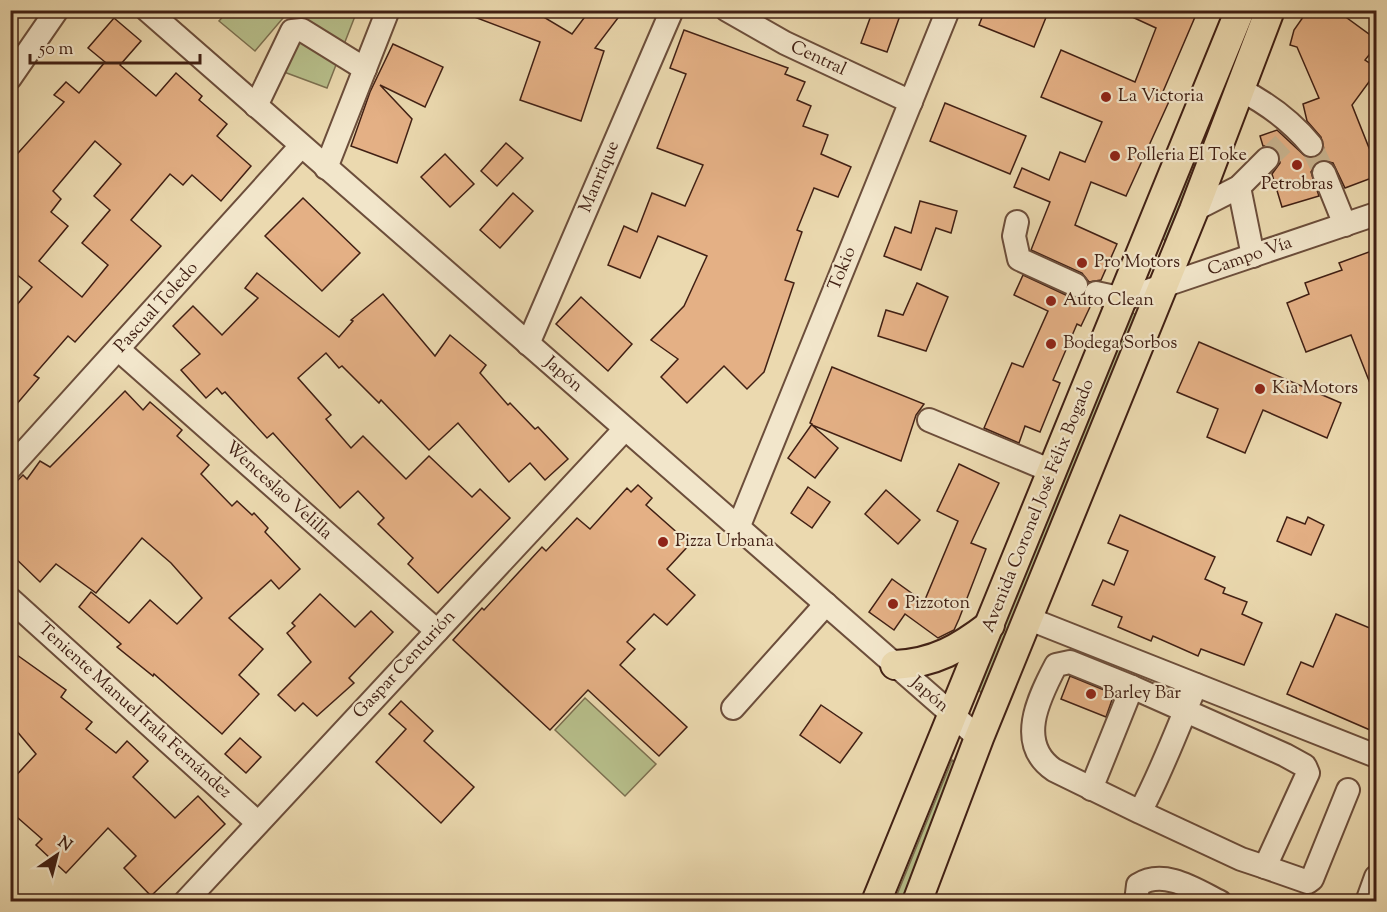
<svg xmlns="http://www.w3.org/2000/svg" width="1387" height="912" font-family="'Sorts Mill Goudy',serif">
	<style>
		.green { fill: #b7bf8b; stroke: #7c7050; stroke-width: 1.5 }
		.building { fill: #e4b085; stroke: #412014; stroke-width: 1.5; fill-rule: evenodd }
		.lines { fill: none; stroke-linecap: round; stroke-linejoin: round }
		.minor-tunnel { stroke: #c9b490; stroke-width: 22; stroke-dasharray: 22 11; stroke-linecap: butt }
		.minor-casing { stroke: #6c4e3b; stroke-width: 26 }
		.major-casing { stroke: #412014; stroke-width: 32 }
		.minor { stroke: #f2e6cb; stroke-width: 22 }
		.major { stroke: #ebd9af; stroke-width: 28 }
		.poi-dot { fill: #8f2418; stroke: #f2e6cb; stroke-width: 2 }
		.labels { text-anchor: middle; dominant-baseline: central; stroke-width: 4.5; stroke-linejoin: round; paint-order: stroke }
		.street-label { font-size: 18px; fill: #412014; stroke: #f2e6cb }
		.poi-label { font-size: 18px; fill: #412014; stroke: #f2e6cb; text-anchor: start }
	</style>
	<rect width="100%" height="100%" fill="#ebd9af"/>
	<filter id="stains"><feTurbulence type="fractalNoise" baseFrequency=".00333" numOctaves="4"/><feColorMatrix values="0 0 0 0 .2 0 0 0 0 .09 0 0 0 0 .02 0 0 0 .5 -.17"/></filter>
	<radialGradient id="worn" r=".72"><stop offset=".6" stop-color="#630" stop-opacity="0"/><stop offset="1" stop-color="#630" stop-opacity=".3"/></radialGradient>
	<g class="green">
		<polygon points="228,11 228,10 289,11 255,51 219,21"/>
		<polygon points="308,11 357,11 327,88 284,72"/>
		<polygon points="1253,11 1260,11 1165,241 1163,238"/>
		<polygon points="1133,313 1136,315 983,694 981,693 979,690 1129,315"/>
		<polygon points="585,698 656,764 625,796 555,730"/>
		<polygon points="952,760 957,763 902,901 894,902"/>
	</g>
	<g class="building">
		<polygon points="456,10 532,10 572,34 590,10 624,10 595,48 604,51 581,121 520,100 540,42"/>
		<polygon points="873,10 902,10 887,52 861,43"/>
		<polygon points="985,10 1049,10 1034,47 979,25"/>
		<polygon points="1117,10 1198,10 1162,94 1171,97 1126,196 1091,182 1075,225 1117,244 1101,280 1089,282 1082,273 1031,250 1050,202 1014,187 1022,168 1049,180 1060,152 1085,162 1102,122 1041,97 1061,50 1135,82 1156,28"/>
		<polygon points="1308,10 1336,10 1377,40 1377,45 1365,60 1377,68 1377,71 1352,105 1377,168 1377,176 1345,188 1333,163 1320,160 1311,172 1319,196 1282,207 1272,174 1280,163 1280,155 1271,146 1263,146 1260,136 1277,130 1307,158 1319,155 1324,149 1321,137 1307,121 1303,104 1319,98 1297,47 1290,45 1294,30"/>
		<path d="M114,18L141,41L120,65L156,96L176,73L202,96L199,100L227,124L217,136L251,166L221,201L192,175L183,185L170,174L131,220L161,246L75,342L68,336L34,375L39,378L10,412V313L32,287L10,269V162L64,102L54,95L66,82L79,93L105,62L88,48ZM95,141L121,164L94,196L110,210L82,243L108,265L82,297L39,261L68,226L51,212L61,199L53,191Z"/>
		<polygon points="684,30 788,68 785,74 805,82 797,100 811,106 803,126 828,135 821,154 851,167 838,197 814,188 797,230 802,232 785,280 794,283 764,372 747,389 724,366 687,403 661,377 678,359 651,340 684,306 707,256 658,236 640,278 608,265 624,226 637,232 652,193 685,206 703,165 657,148 686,74 670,68"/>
		<polygon points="393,44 443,67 425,107 380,85 412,119 397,163 351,146 370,92"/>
		<polygon points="945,103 1026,136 1010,174 930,141"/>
		<polygon points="506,143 523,158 497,186 481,171"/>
		<polygon points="445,154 474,184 450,207 421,177"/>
		<polygon points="513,193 533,211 500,248 480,230"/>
		<polygon points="303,198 360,253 322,291 265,236"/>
		<polygon points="920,201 957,211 951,233 936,228 921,270 884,256 895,227 911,233"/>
		<polygon points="1377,249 1377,395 1375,396 1351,335 1306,352 1287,303 1309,294 1305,283 1342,270 1339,263"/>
		<polygon points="257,273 339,337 353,321 351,320 383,294 435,356 450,335 486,365 480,373 508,405 510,403 535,429 538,427 568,459 545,480 530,463 509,482 458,423 429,450 381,400 379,403 342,366 339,368 326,353 298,378 331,415 326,419 351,448 363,436 406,479 429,456 472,497 480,489 510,518 438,593 408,564 413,558 378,524 384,518 358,491 340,508 273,433 267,438 225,392 222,394 217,388 206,398 181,370 200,354 173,326 193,306 222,335 258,298 245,288"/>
		<polygon points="1023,275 1070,297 1083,296 1091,305 1081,326 1077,324 1053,380 1060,383 1040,432 1025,426 1019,443 984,428 1012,363 1023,367 1048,311 1014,295"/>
		<polygon points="917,283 948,297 926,351 878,336 886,310 903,315"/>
		<polygon points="581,297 632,344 608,371 556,324"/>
		<polygon points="1199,342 1341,403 1327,438 1263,410 1245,453 1207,437 1218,409 1177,392"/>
		<polygon points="832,367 924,404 916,415 901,461 812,425 838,448 815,478 788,458 812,424 810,423"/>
		<polygon points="125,391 143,410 150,402 182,430 177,436 209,465 201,474 232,506 237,501 252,515 254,513 268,528 265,532 300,569 279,589 271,580 229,618 263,649 239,675 259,694 222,734 154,674 153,676 117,647 121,644 79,607 91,592 129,623 150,600 177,624 202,598 171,563 142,538 96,593 56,564 40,582 10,553 10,488 23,475 27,479 40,461 50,467"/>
		<polygon points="959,464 999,483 971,543 986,549 959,619 954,630 938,638 905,614 894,630 869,612 892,579 924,602 958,521 937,511"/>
		<polygon points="638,485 652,498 646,505 690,544 667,569 695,595 667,625 654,614 627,642 635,649 620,665 687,727 659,756 588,690 550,730 453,640 482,608 484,610 542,547 546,551 577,518 590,529 627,488 631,492"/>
		<polygon points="808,487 830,502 812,528 791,513"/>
		<polygon points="886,490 920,520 898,544 865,514"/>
		<polygon points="1120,515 1215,557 1205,579 1225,588 1223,593 1247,602 1242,614 1262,623 1244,665 1201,649 1198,656 1153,636 1151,641 1118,627 1122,617 1092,605 1103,580 1114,585 1128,551 1108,543"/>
		<polygon points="1287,517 1305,524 1308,517 1324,525 1311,555 1277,541"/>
		<polygon points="320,594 355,627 371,611 393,632 349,678 354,683 317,716 303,703 295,711 278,695 311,662 287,633 295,626 292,623"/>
		<polygon points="1336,614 1377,631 1377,733 1287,694 1301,662 1313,667"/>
		<polygon points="10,650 66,690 61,697 92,722 86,729 116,753 127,741 148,761 133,777 175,818 198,796 225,824 151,896 124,868 136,856 108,828 66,873 36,845 42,839 10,811 10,782 36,754 10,723"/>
		<polygon points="1070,676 1114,694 1106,717 1061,699"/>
		<polygon points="401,701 433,731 424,741 474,787 441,823 376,762 406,729 389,714"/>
		<polygon points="821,705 862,733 840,763 800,735"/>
		<polygon points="240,738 261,757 246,773 225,754"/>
	</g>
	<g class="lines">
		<g class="minor-tunnel">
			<polyline points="1311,145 1324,173"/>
			<polyline points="1267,159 1291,136"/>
		</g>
		<g class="minor-casing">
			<g id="minor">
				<polyline points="147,10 979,738"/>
				<polyline points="727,10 785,43 911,102"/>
				<polyline points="10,78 57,10"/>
				<path d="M1239,89C1267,103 1291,121 1311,145"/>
				<polyline points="256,106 292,31 302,30 365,69"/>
				<polyline points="326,168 388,10"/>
				<polyline points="1324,173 1345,225"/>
				<polyline points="1239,187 1253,256"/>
				<polyline points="1194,210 1239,187 1267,159"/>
				<polyline points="1017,222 1014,236 1019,259 1076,285"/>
				<polyline points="1096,293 1124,299 1376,214"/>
				<polyline points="528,344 672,10"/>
				<polyline points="119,350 437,631"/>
				<polyline points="929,420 1054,472"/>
				<polyline points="10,468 301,146"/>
				<polyline points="738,528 948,10"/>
				<polyline points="10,599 258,823"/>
				<polyline points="1027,618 1376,756"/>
				<polyline points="733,708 826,604"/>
				<polyline points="1091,789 1132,687"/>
				<path d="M1140,812L1241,859L1265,867L1308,773L1305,766L1285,755L1132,687L1070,662L1056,665C1038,699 1016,744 1054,770L1140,812C1162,771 1178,727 1196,685"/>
				<polyline points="1265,867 1308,882 1312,879 1348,790"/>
				<polyline points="185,902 625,429"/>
				<path d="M1136,902L1138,885C1164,868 1196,890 1220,902"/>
				<polyline points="1367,902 1376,877"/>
			</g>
		</g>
		<g class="major-casing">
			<g id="major">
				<path d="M895,665C935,663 960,648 990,625"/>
				<polyline points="876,902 1240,10"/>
				<polyline points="917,902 979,738 1194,210 1270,10"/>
			</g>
		</g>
		<use href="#minor" class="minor"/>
		<use href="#major" class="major"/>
	</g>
	<g class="poi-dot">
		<circle cx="1106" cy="97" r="6"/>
		<circle cx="1115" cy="156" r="6"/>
		<circle cx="1297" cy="165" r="6"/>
		<circle cx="1082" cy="263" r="6"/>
		<circle cx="1051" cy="301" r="6"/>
		<circle cx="1051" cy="344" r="6"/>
		<circle cx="1260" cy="389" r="6"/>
		<circle cx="663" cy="542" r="6"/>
		<circle cx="893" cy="604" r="6"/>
		<circle cx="1091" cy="694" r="6"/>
	</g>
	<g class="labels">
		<g class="street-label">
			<text transform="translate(818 59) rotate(25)">Central</text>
			<text transform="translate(600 177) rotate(-67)">Manrique</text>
			<text transform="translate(1250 257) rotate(-19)">Campo Vía</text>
			<text transform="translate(843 269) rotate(-68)">Tokio</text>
			<text transform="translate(157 308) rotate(-48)">Pascual Toledo</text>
			<text transform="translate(563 375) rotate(41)">Japón</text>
			<text transform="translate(278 491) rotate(42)">Wenceslao Velilla</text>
			<text transform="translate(1039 506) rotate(-68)">Avenida Coronel José Félix Bogado</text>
			<text transform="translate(405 665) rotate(-47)">Gaspar Centurión</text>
			<text transform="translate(929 695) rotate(41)">Japón</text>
			<text transform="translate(134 711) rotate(42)">Teniente Manuel Irala Fernández</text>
		</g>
		<g class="poi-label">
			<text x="1118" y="97">La Victoria</text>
			<text x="1127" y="156">Polleria El Toke</text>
			<text x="1297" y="185" text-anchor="middle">Petrobras</text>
			<text x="1094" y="263">Pro Motors</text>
			<text x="1063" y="301">Auto Clean</text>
			<text x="1063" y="344">Bodega Sorbos</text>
			<text x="1272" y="389">Kia Motors</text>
			<text x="675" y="542">Pizza Urbana</text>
			<text x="905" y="604">Pizzoton</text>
			<text x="1103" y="694">Barley Bar</text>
		</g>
	</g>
	<rect width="1387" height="912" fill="none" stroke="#ebd9af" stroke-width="36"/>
	<rect x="12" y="12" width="1363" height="888" fill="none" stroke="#412014" stroke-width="3"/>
	<rect x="18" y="18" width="1351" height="876" fill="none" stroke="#412014" stroke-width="1.5"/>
	<g transform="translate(57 855) rotate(35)" stroke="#f2e6cb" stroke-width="4.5" paint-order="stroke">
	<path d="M0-4.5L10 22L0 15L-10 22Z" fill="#412014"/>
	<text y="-9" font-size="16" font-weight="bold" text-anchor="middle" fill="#412014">N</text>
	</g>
	<path d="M30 54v9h170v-9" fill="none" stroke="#412014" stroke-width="3"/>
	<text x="39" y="54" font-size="18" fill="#412014" stroke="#f2e6cb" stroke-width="4.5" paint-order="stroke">50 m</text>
	<rect width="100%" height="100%" filter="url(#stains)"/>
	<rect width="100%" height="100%" fill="url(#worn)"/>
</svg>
